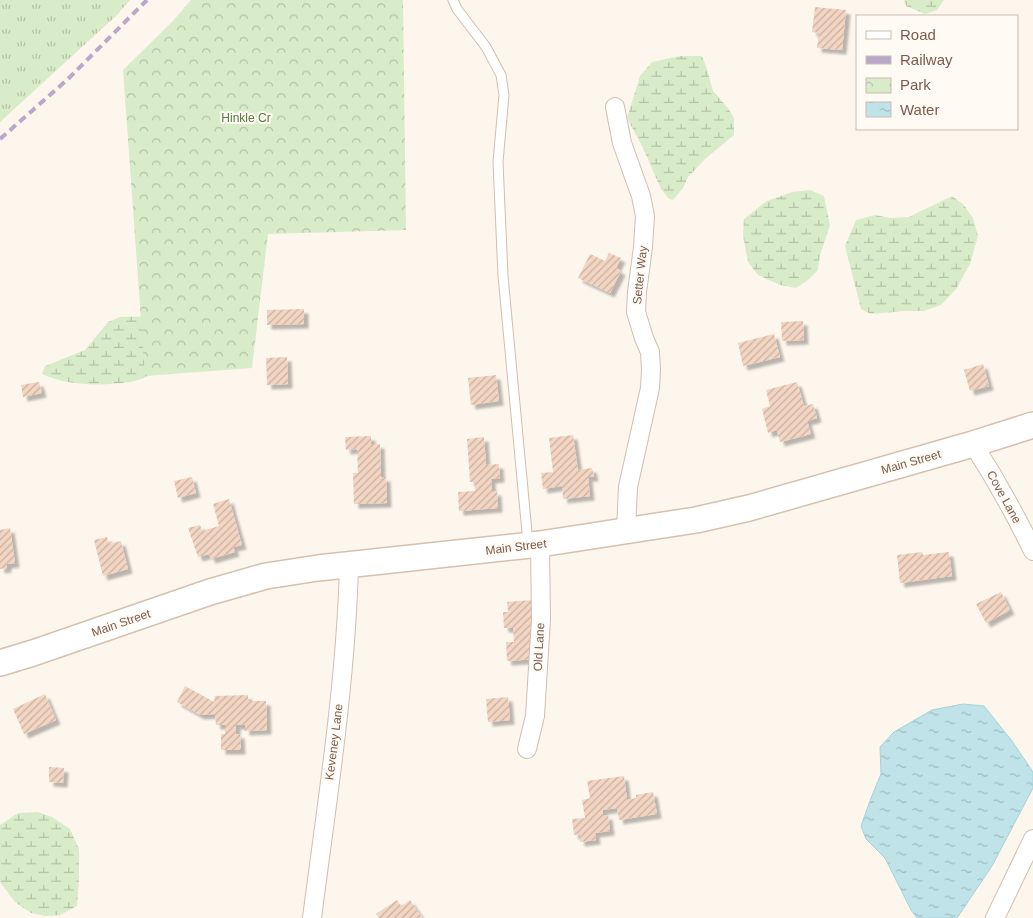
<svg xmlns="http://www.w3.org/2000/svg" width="1033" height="918" font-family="Arial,sans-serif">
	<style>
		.grass { fill: url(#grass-tufts) }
		.wetland { fill: url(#wetland-marsh) }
		.park { fill: url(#park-crowns) }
		.water { fill: url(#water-ripples); stroke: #a5d3da }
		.building { fill: url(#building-hatch); filter: url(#shadow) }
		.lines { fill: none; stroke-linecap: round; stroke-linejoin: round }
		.service-casing { stroke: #d1beb0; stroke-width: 11 }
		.minor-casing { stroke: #d1beb0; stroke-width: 20 }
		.secondary-casing { stroke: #d6c0b0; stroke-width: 28 }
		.service { stroke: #fff; stroke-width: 9 }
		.minor { stroke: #fff; stroke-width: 18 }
		.secondary { stroke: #fff; stroke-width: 25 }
		.rail { stroke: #b9a8c9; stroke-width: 4; stroke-dasharray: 8 5; stroke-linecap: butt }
		.labels { text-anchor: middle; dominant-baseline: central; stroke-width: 4; stroke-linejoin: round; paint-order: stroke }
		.park-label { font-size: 12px; fill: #537a41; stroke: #fffaf3 }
		.street-label { font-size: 12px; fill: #7a5c4d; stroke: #fffaf3 }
	</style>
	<defs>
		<pattern id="grass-tufts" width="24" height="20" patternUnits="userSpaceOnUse" patternTransform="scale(1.25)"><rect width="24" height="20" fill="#d8ecc9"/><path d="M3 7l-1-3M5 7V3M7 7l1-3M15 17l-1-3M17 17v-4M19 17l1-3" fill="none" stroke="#b4c2a5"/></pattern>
		<pattern id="wetland-marsh" width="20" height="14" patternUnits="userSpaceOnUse" patternTransform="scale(1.25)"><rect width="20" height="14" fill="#d8ecc9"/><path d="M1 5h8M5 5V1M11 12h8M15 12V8" fill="none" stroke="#b4c2a5"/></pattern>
		<pattern id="park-crowns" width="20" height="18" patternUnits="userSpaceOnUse" patternTransform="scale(1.25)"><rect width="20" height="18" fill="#d8ecc9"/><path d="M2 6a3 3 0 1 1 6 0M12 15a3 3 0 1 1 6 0" fill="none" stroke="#b4c2a5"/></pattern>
		<pattern id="water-ripples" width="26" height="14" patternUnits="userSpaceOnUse" patternTransform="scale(1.25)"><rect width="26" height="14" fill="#bfe3e8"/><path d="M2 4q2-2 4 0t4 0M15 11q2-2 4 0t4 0" fill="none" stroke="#a0bbbe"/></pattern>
		<pattern id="building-hatch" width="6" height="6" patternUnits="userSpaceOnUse" patternTransform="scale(1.25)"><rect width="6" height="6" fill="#f3d5c3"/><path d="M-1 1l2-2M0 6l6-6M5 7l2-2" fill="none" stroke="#cab0a1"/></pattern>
		<filter id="shadow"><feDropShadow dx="4.5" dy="4.5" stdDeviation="1" flood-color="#0004"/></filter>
	</defs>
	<rect width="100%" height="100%" fill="#fdf6ec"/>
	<polygon class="grass" points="0,0 130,0 117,15 0,122"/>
	<g class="wetland">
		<polygon points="904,0 944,0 937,10 925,14 906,6"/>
		<polygon points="680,56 702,56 707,69 713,91 728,108 734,118 734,135 705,159 688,177 683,188 673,200 669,199 661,189 643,148 627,118 640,76 652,62"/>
		<polygon points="810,190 824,196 830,225 820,255 818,270 808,280 796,288 780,285 758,275 748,262 743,235 744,219 767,201 792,192"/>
		<polygon points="952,196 963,204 973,218 978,236 970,264 956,289 941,305 924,311 904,311 871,314 861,309 845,246 856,220 875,215 890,218 909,217"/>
		<path d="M155,316L156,373C147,376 138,381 130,382C101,386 68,386 42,374L45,366L85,350L108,322L120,317Z"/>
		<polygon points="38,812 52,817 70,829 79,849 79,880 77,906 60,915 45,916 31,913 15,902 0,882 0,825 18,813"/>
	</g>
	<polygon class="park" points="191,0 403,0 406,230 268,234 252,368 145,376 123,70 172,22"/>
	<polygon class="water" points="963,704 984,706 1012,741 1033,772 1033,788 992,866 957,918 917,918 911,910 885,858 866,839 861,826 871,798 881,774 880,747 894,732 932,710"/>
	<g class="building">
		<polygon points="815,7 846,10 842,50 817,48 819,33 812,32"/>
		<polygon points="609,253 621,258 616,268 621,271 610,293 578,278 590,254 605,261"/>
		<polygon points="304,309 304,324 267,325 267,310"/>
		<polygon points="803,321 804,340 782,341 781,322"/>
		<polygon points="774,334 780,357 743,366 738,343"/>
		<polygon points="287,357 288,384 267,385 266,358"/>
		<polygon points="983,364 989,386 970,391 964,370"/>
		<polygon points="496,375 499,401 471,405 468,378"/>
		<polygon points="39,382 42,393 23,397 21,385"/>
		<polygon points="797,382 804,406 813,404 817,418 807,421 811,434 780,442 777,430 768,433 762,409 770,406 766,390"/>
		<polygon points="573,435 578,470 592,468 594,477 588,477 590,496 563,499 562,486 543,489 541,473 553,472 549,438"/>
		<polygon points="371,436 371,444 380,444 381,477 386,477 387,503 354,504 353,473 358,473 357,449 346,450 345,437"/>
		<polygon points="484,437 486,465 499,464 500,478 491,479 492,492 497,491 498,508 459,511 458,492 475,491 475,482 470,482 467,439"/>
		<polygon points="192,477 196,493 178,498 174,481"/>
		<polygon points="229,499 242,545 233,547 235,552 211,559 209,554 198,557 188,528 200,525 202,531 219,526 213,504"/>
		<polygon points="10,528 15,563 7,564 7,568 0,569 0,530"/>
		<polygon points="107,537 109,544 121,541 128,569 103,576 94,540"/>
		<polygon points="922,552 923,555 949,552 952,576 900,583 897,555"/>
		<polygon points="1001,592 1010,610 986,623 976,604"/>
		<polygon points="532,600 537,659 507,661 506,642 514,642 513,628 504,628 503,612 508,612 507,602"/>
		<polygon points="185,686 214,702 215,696 248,695 248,701 266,701 267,730 245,731 245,725 236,725 236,734 240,734 241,750 221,750 221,734 225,734 225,725 216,725 215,714 200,715 177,702"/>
		<polygon points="45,694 56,720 24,734 13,709"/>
		<polygon points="508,697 510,720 488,722 486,699"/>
		<polygon points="49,767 64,768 63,783 49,782"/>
		<polygon points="624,776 627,800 636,798 636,795 653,792 657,814 619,820 617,808 603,810 603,816 608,815 610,831 595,833 596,840 580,842 580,834 574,835 572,819 585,818 582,800 590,798 587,781"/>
		<polygon points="397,900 401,906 410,900 422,918 379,918 376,914"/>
	</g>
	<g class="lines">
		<g class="service-casing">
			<polyline id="service" points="453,0 457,9 486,47 501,75 504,95 498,162 503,276 528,543"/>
		</g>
		<g class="minor-casing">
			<g id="minor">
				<polyline points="615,107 622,143 641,196 645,216 643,247 637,292 636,312 644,338 650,352 651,370 650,388 628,487 626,532"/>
				<path d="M973,444C995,478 1015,514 1033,551"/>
				<polyline points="527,749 535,716 541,619 540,544"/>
				<path d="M312,918C327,801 346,683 349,565"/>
				<polyline points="995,918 1033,839"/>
			</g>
		</g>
		<g class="secondary-casing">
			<polyline id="secondary" points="0,663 33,653 210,592 266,576 318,568 540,544 696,520 749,508 973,444 1033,425"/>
		</g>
		<use href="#service" class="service"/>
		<use href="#minor" class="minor"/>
		<use href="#secondary" class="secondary"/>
		<polyline class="rail" points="0,139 68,79 147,0"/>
	</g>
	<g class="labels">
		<g class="park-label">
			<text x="246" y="118">Hinkle Cr</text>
		</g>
		<g class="street-label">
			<text transform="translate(640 275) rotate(-84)">Setter Way</text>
			<text transform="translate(911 462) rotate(-16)">Main Street</text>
			<text transform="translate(1004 497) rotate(61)">Cove Lane</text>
			<text transform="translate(516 547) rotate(-7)">Main Street</text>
			<text transform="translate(121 623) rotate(-19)">Main Street</text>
			<text transform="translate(539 647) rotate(-87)">Old Lane</text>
			<text transform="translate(334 742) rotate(-83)">Keveney Lane</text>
		</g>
	</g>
	<rect x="856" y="15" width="162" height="115" fill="#fffaf3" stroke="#cabbb1"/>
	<rect x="866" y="31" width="25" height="8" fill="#ffffff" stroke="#cabbb1"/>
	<text x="900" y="40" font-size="15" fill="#7a5c4d">Road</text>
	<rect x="866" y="56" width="25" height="8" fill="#b9a8c9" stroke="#cabbb1"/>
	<text x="900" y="65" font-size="15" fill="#7a5c4d">Railway</text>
	<rect x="866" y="78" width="25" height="15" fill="url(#park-crowns)" stroke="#cabbb1"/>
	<text x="900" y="90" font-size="15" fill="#7a5c4d">Park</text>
	<rect x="866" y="102" width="25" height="15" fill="url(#water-ripples)" stroke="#cabbb1"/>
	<text x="900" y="115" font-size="15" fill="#7a5c4d">Water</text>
</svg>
